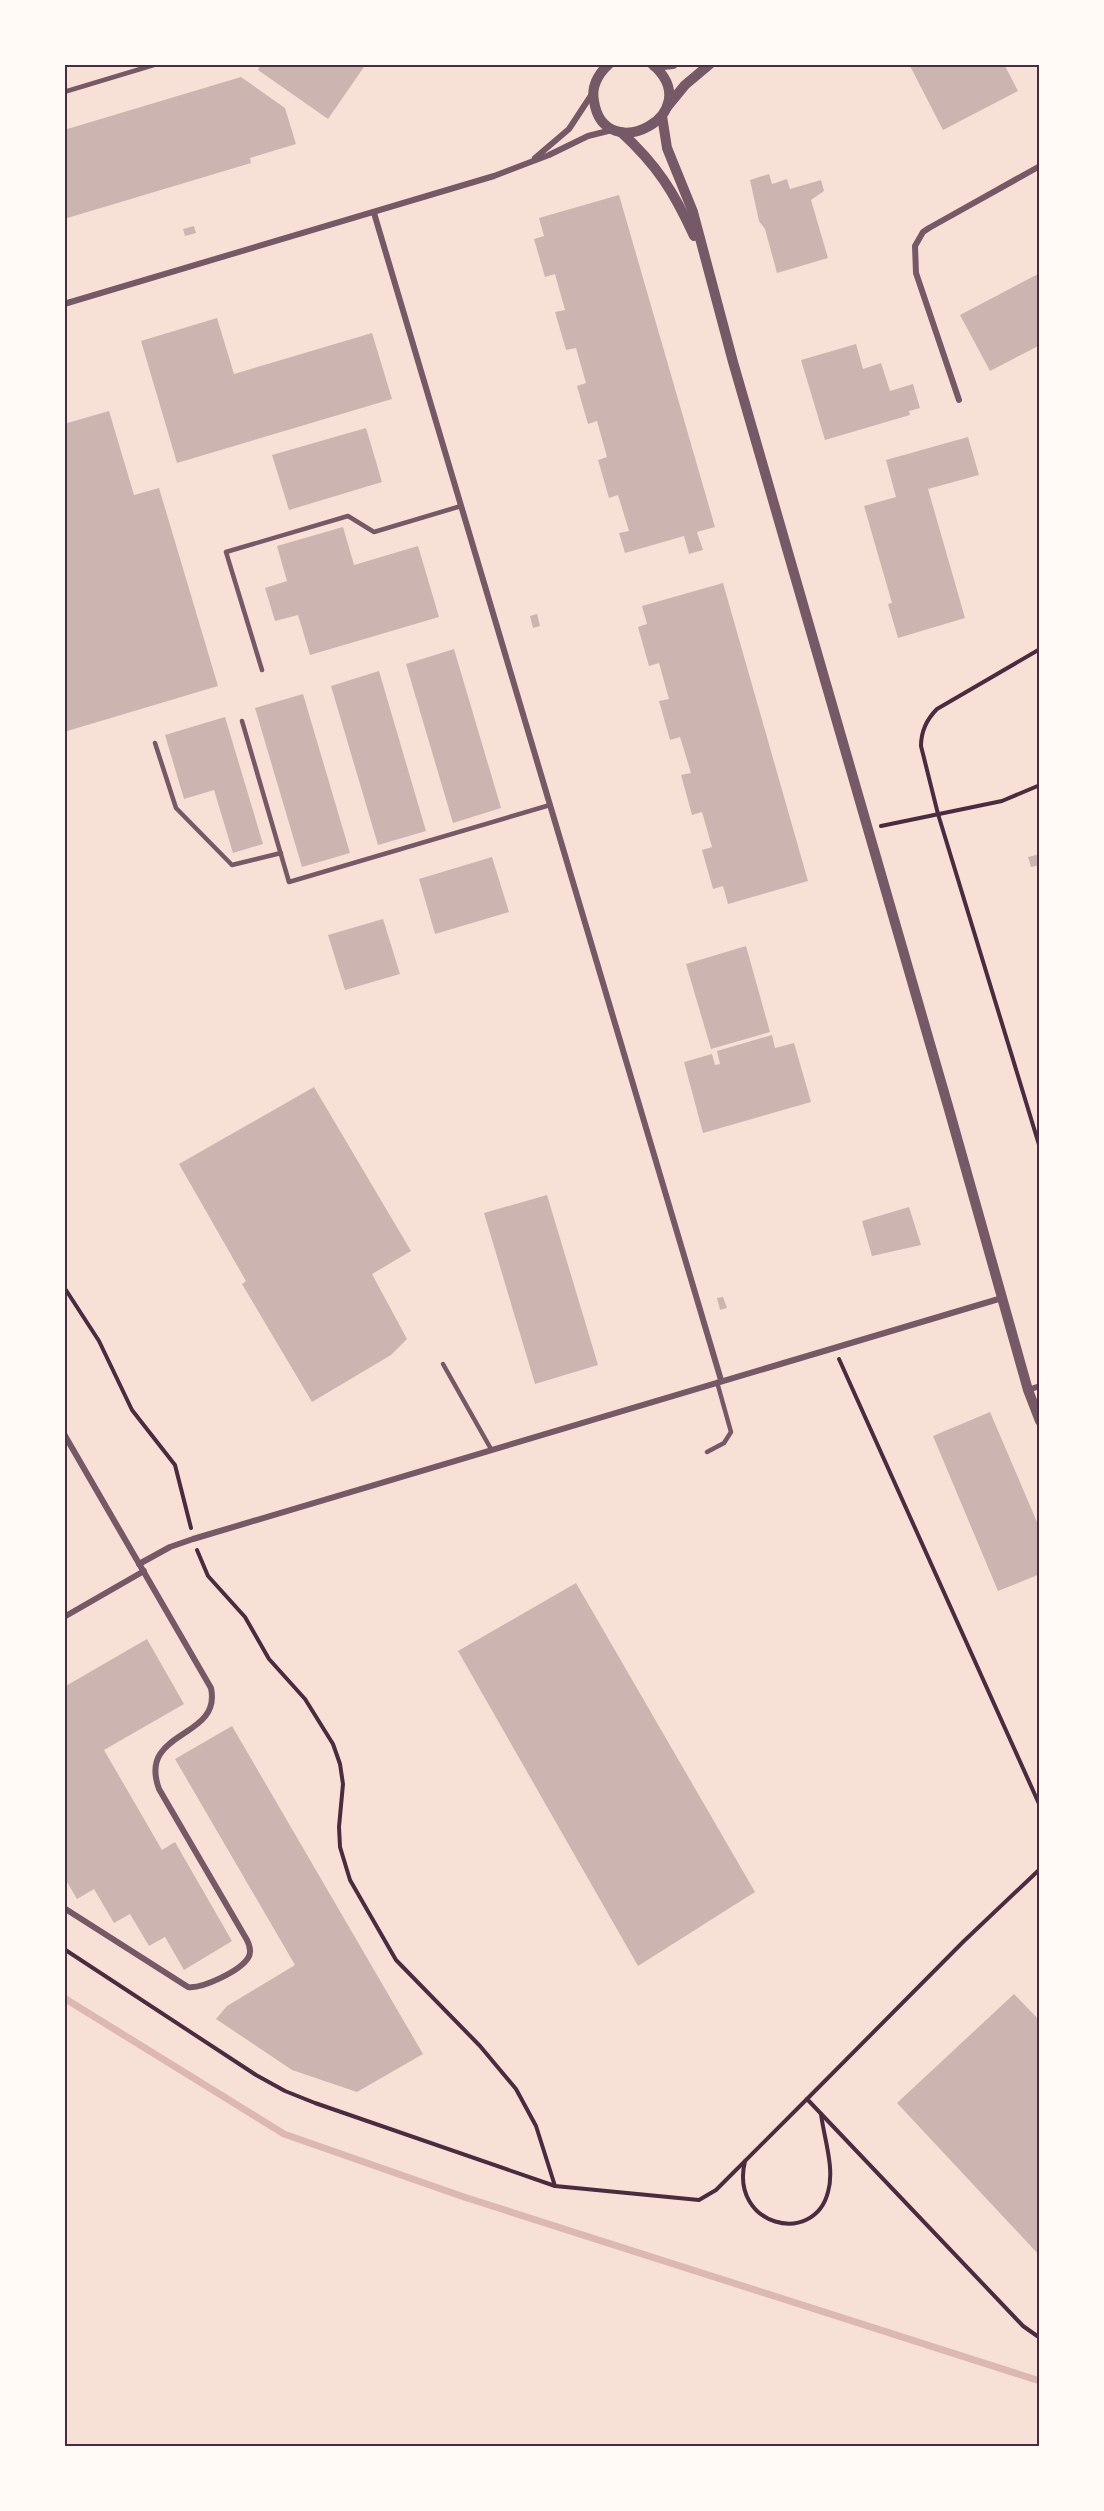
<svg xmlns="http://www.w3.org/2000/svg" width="1104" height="2511" font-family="'Noto Sans',sans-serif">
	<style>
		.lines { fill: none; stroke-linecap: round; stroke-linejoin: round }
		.stream { stroke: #dcb8b0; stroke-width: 7 }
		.building { fill: #ccb4b1 }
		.path { stroke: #4a2c40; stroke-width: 4 }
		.service { stroke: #755966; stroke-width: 4.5 }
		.minor { stroke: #755966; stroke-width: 6 }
		.tertiary { stroke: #755966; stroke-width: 10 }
		.neatline { fill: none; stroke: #4a2c40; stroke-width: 2 }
	</style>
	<rect width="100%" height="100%" fill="#f7e1d7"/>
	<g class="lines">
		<polyline class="stream" points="64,1998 284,2134 464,2197 1040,2381"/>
	</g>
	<g class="building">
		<polygon points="261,64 366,64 328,119 258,70"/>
		<polygon points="909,64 1004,64 1018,91 943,130"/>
		<polygon points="241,77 285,108 296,144 250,158 251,163 64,219 64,130"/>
		<polygon points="769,174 772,184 787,179 790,189 821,180 824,191 811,200 828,258 777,273 765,229 759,221 750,180"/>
		<polygon points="619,195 715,527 697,532 703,550 689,554 684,536 625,553 619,533 629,531 618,495 609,498 598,460 607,457 597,421 588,424 577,386 586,383 576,348 566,350 555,312 565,310 555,274 545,277 534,239 544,236 539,218"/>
		<polygon points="194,226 196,233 185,236 183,229"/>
		<polygon points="1040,273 1040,345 990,371 960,315"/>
		<polygon points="217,318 234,374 372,333 392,399 177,463 141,341"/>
		<polygon points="856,344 863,369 881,363 890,391 913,384 920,408 909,411 910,415 825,440 801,360"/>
		<polygon points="109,411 134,495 159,488 218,686 64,732 64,424"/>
		<polygon points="366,428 382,482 289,510 272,455"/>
		<polygon points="968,437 979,475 928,489 965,618 898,638 888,604 892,603 864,506 896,497 886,460"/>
		<polygon points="343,527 354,565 418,546 439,617 310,655 298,615 275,621 265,588 287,581 277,546"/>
		<polygon points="723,583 808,881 728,904 723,886 713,889 702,850 712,847 702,812 692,815 681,775 691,773 680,737 670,740 659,701 669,699 659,663 649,666 638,627 647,624 642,606"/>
		<polygon points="537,614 540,626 533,628 530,616"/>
		<polygon points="454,649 501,808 453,823 406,664"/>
		<polygon points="379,671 426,831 378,845 331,686"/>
		<polygon points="303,694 350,853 302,867 255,708"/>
		<polygon points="225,717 263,844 233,853 214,790 184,799 165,735"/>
		<polygon points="1040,854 1040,865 1031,867 1028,857"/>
		<polygon points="492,857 509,912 435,934 419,879"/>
		<polygon points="383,919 400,974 345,990 328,935"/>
		<polygon points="746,946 770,1032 711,1049 686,964"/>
		<polygon points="772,1035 775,1048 794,1043 811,1102 703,1133 684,1062 712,1054 715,1065 720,1064 717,1051"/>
		<polygon points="314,1087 411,1251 372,1274 407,1339 391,1355 312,1402 242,1284 246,1281 179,1164"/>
		<polygon points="547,1195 598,1365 535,1384 484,1213"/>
		<polygon points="909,1207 921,1245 872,1256 862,1221"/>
		<polygon points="723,1297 727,1308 720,1310 717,1298"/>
		<polygon points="990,1412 1040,1529 1040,1574 998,1591 933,1436"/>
		<polygon points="576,1583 755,1892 638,1966 458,1651"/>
		<polygon points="147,1639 184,1704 104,1750 162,1850 175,1842 232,1941 184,1970 165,1937 149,1946 130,1914 114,1923 94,1889 77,1899 64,1877 64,1687"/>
		<polygon points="232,1726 423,2054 357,2092 292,2070 216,2019 227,2006 295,1965 175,1759"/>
		<polygon points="1014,1994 1040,2021 1040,2256 897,2103"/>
	</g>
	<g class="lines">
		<g class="path">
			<path d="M1040,649L937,709C927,719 921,732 921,746L938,814L1040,1148"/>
			<polyline points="881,826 1002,801 1040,785"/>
			<polyline points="64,1287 99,1341 132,1410 175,1465 191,1528"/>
			<polyline points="839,1359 1040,1806"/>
			<polyline points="197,1550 208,1576 245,1617 269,1659 305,1699 333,1744 340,1764 343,1784 339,1827 340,1847 350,1880 396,1960 480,2046 516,2089 536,2126 555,2186"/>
			<polyline points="1040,1869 964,1941 807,2099 1023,2326 1040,2338"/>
			<polyline points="64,1949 256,2075 285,2091 315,2103 555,2186 699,2200 716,2190 807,2099"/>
			<path d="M745,2161C729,2226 814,2247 828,2192C835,2169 824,2138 821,2114"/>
		</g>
		<g class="service">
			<polyline points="64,92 157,64"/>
			<polyline points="262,670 226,552 348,516 374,532 461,506"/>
			<polyline points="242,721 289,882 550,805"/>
			<polyline points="155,743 176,808 232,865 281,853"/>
			<polyline points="443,1364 491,1449"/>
			<polyline points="707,1452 724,1443 731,1432 717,1382"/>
		</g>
		<g class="minor">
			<polyline points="535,158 569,129 592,94"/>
			<polyline points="374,213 721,1380"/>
			<polyline points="64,304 494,176 549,155 588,136 612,130"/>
			<polyline points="959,400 916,273 915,246 923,232 929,228 1040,166"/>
			<polyline points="1028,1390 1040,1386"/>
			<path d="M64,1434L211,1688C222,1740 137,1729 159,1789L247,1940C250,1946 252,1952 248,1958C240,1971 202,1989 188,1987L64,1908"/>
			<polyline points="139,1564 170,1547 193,1539 1002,1298"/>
			<polyline points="64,1617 144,1571"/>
		</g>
		<g class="tertiary">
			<path d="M609,64C598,74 591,86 594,101C604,169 710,113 652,64"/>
			<polyline points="654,66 673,64"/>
			<polyline points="667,107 685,85 710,64"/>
			<polyline points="662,116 667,148 693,212 733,362 950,1113 1028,1390 1040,1421"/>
			<path d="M621,132C657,165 674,192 694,236"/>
		</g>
	</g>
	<rect width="1104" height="2511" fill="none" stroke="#fffaf5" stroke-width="132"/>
	<rect x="66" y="66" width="972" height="2379" class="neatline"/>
</svg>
